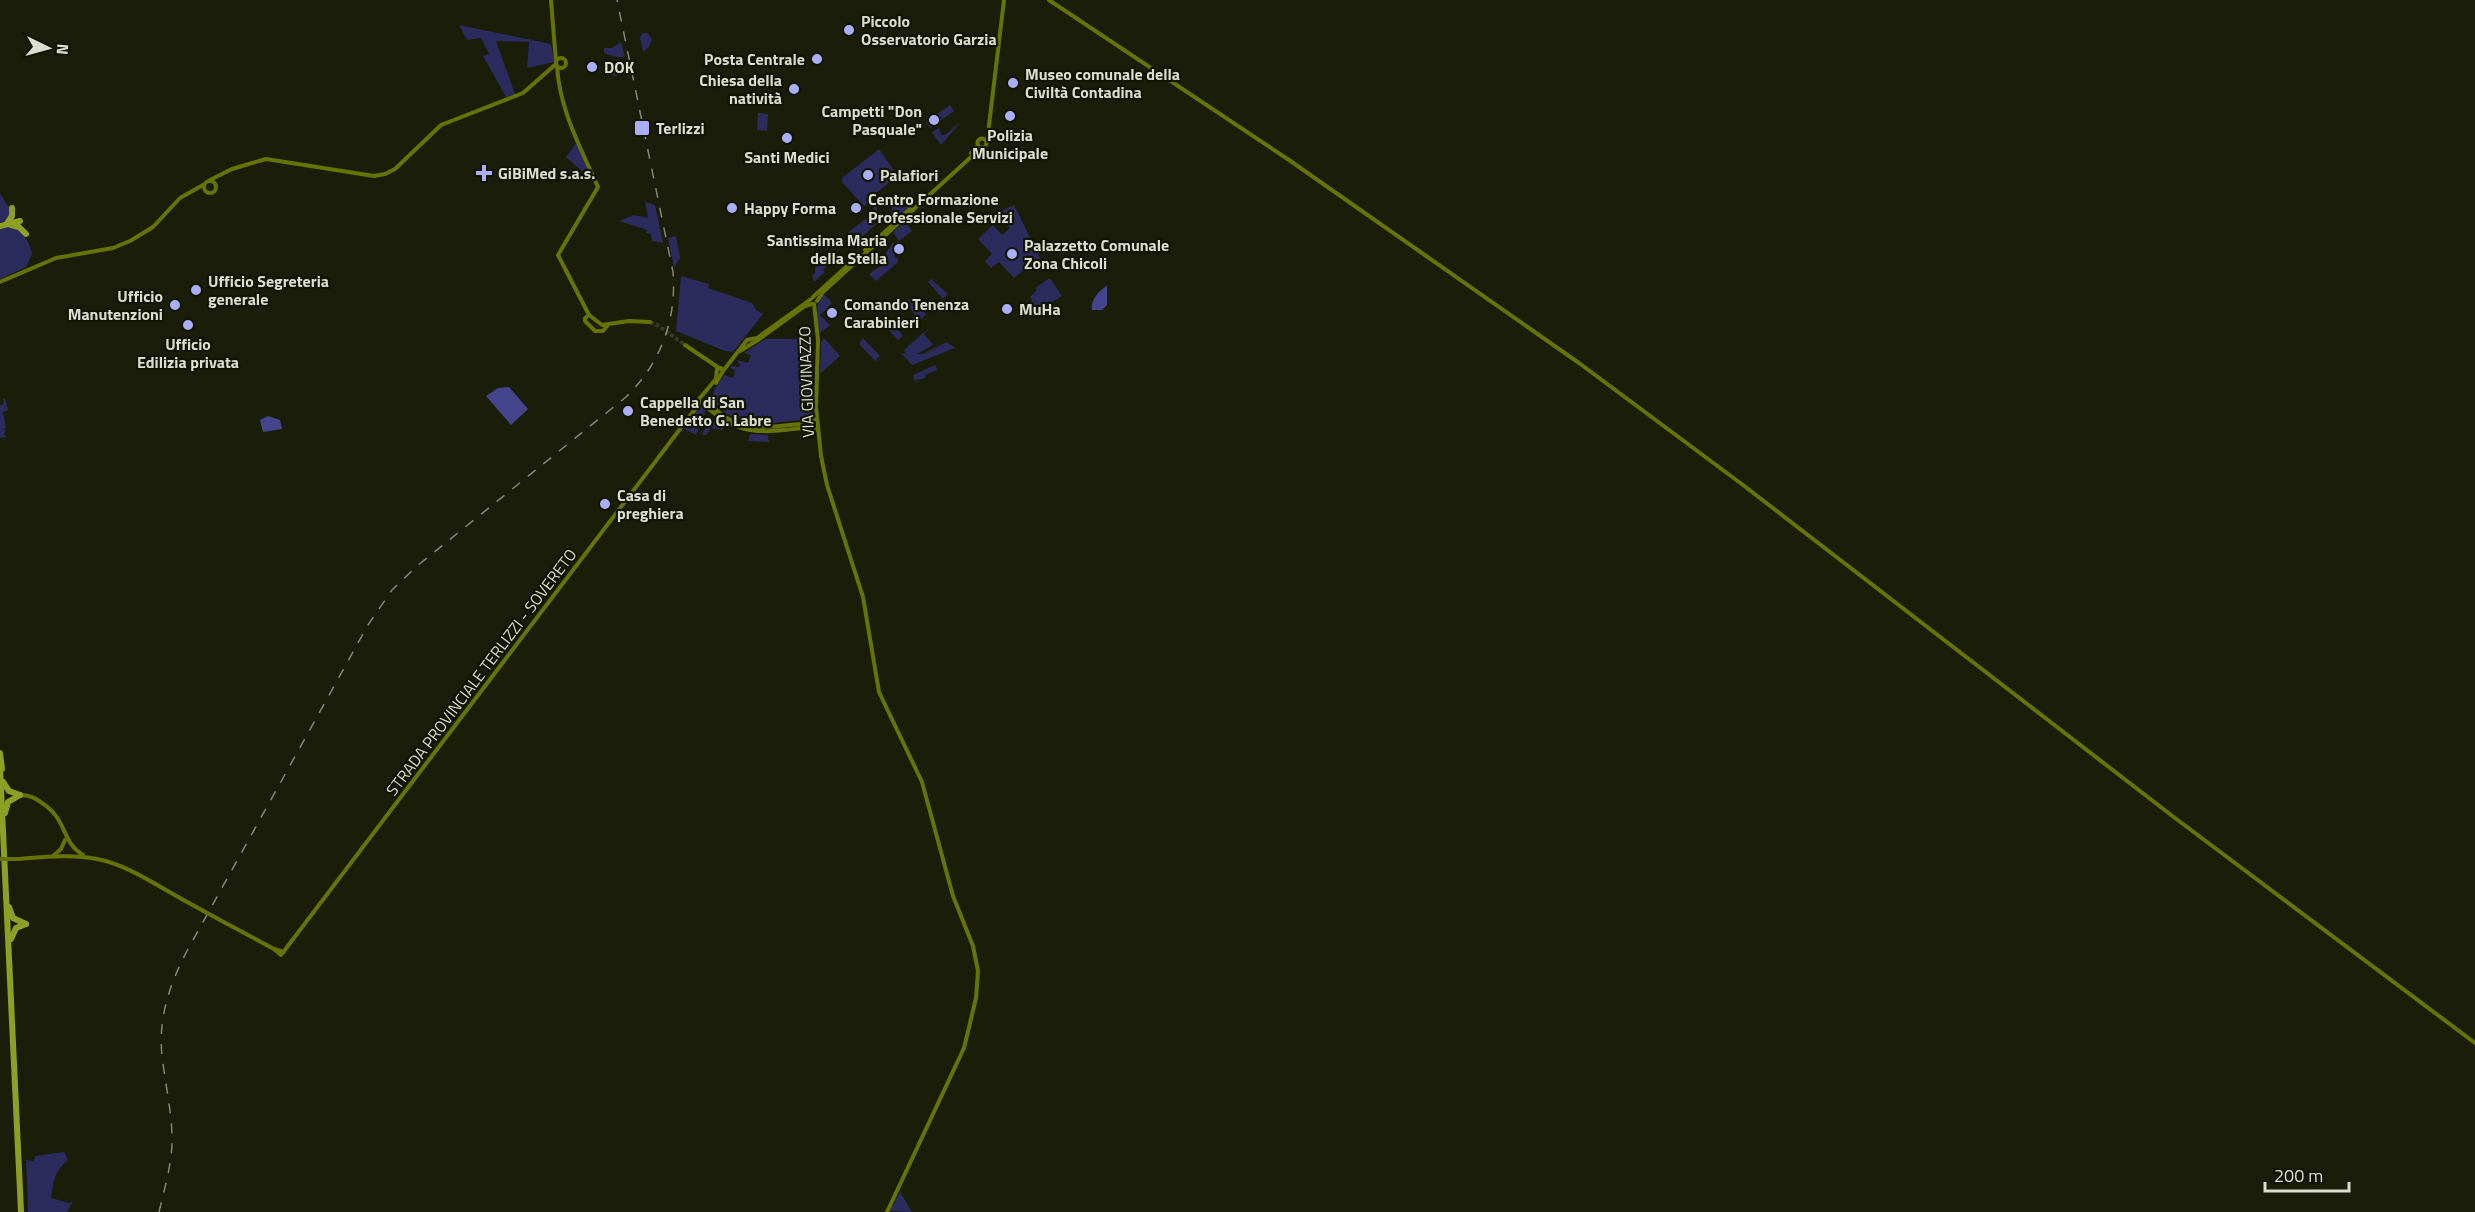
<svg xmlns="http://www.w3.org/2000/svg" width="2475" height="1212" font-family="'Titillium Web',sans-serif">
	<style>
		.green { fill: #2b2b5e }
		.water { fill: #45458d }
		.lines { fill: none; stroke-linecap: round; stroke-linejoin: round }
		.secondary-tunnel { stroke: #373b26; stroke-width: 4; stroke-dasharray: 4 2; stroke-linecap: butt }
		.secondary { stroke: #667304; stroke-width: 4 }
		.highway { stroke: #8e9f25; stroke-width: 6 }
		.rail { stroke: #838775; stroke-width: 1.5; stroke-dasharray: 10 10; stroke-linecap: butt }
		.secondary-bridge { stroke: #667304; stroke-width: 4 }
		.poi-dot { fill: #aaaffb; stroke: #111501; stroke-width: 2 }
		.labels { text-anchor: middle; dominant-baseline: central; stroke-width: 4.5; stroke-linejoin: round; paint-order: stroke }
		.poi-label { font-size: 16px; font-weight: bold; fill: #daddcf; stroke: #111501; text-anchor: start }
		.street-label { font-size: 16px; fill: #daddcf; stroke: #111501 }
	</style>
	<rect width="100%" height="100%" fill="#1a1e08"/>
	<g class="green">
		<polygon points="459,25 551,44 554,62 527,68 529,42 496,41 515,94 506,97 483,56 489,54 481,38 467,40"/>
		<polygon points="642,33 648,33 652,40 649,47 643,52 640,38"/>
		<polygon points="621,42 625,57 616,57 604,53 604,48 612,48"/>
		<polygon points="604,60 627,65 629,77 625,74 615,76 603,73"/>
		<polygon points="950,105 954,111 930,128 926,122"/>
		<polygon points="758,113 768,114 767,131 757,130"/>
		<polygon points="959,123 960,123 941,145 932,132 939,128 941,135 945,135"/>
		<polygon points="576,143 590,173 587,176 566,157"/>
		<polygon points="879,149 899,178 890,182 870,198 870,202 864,206 842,182 842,178"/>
		<polygon points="0,193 11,211 7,221 0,222"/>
		<polygon points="645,202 655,205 663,243 652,241 651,234 646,233 647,230 619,221 634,215 648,218"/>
		<polygon points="877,205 877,214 871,217 871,222 876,224 854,244 846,234 876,211 873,208"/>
		<polygon points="1014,205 1043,264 1032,272 1027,267 1014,278 999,262 991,268 985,261 992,254 978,239 993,225 1002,235 1010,228 997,213"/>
		<polygon points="892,206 909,207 891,224"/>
		<polygon points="905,221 912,231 899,241 893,232"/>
		<path d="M4,226C21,227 28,238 32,254L26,267L0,279V228Z"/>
		<polygon points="676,236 680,258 674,268 668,238"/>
		<polygon points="893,242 895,258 898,258 898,262 876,281 869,274 888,261 885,255"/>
		<polygon points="816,256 820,256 828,265 823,270 825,272 814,282 812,274 815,274"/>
		<polygon points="681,276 709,284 708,288 752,303 756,310 763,314 733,352 725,351 676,331"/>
		<polygon points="1050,278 1062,296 1036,312 1024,312 1019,308 1027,301 1030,303 1032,300 1030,297 1037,290 1035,288"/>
		<polygon points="931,279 948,294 943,299 928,282"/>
		<path d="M824,294L832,303L820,315L830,325L820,333C817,320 814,304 824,294Z"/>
		<polygon points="911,298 926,314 920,320 905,303"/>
		<polygon points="887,318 903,336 898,340 882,323"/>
		<polygon points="930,327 924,334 933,345 917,354 923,354 945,345 923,353 947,342 955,348 912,365 901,353 906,354 904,350"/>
		<polygon points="824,338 840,356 820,374 821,342"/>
		<polygon points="863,338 880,356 875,361 859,344"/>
		<polygon points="765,339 813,339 811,372 813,372 813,414 810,419 754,425 727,414 713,402 714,390 724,375 733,378 735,370 730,368 732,366 739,367 740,365 737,360 748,363 751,355 744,353"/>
		<polygon points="935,365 937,370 925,375 926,378 916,380 915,383 913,375"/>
		<polygon points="5,398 8,410 3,412 6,428 3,429 6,430 4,434 7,437 0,438 0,405 4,404 3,399"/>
		<polygon points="700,406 706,410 696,435 683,428"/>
		<polygon points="717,419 725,424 722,430 711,428 706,435 702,435 708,422"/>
		<polygon points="750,434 768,435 769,442 748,441"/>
		<path d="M64,1152L68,1160C55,1170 53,1182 51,1198L69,1203L73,1201L67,1212H28L26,1160L34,1161L35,1156Z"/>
		<polygon points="900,1192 912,1212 890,1211"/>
	</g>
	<g class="water">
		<path d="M1107,286V305L1102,310H1092C1090,301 1099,290 1107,286Z"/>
		<polygon points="509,387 528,409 511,425 486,396 498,388"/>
		<polygon points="268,416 280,420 282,429 263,432 260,420"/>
	</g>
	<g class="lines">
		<polyline class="secondary-tunnel" points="650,322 659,326 685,345"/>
		<g class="secondary">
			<polyline points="551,0 556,62"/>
			<polyline points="1049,0 1289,160 1579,363 1743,485 2175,818 2475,1043"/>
			<circle cx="561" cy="63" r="5"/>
			<path d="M557,66C559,108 581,149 598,187L558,255L589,315"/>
			<circle cx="982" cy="143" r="4.5"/>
			<polyline points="987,142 1004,0"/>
			<polyline points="971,153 978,145"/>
			<polyline points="210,180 232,169 266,159 374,176 385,174 395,169 441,125 523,93 556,64"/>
			<circle cx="210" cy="187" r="6"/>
			<polyline points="865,250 910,209"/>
			<polyline points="0,282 56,258 113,248 130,241 153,227 180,198 203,185"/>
			<polyline points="813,297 859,255"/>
			<polyline points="817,301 823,292 982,147"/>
			<polyline points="814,304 818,340 816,407 821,456 827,485 863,597 879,692 922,782 953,896 973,946 978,971 976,998 964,1048 887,1212"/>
			<polyline points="608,325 603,331 595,331 585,321 585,318 589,315 602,325 629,321 650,322"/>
			<polyline points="747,340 757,338 811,299"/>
			<polyline points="685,345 719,368"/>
			<polyline points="740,351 758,340 805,306 812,304"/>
			<polyline points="716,383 723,371 747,340"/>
			<path d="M707,400C731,430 756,429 790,425C800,424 809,425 817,418"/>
			<path d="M704,405C732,429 749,434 785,430C796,429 807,426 818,430"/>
			<path d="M20,795C30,795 35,798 42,803C68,820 61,842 83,855"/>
			<polyline points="53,856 61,849 65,840"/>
			<path d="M18,859C44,857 71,854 97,859C129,865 160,888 189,903"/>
			<polyline points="220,920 274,949 284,952"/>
			<polyline points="274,949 281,955 699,404 699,399 716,379 717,369 721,368 723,371"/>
		</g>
		<g class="highway">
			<polyline points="8,222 12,216 12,208"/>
			<polyline points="11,225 19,227 26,234"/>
			<polyline points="0,226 20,221"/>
			<polyline points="0,753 2,769"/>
			<polyline points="0,768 21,1212"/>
			<polyline points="3,782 9,791 20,795"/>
			<polyline points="5,813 8,802 20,795"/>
			<polyline points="9,907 13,918 26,924"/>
			<polyline points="11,939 16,928 26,924"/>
		</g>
		<path class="rail" d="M159,1212C165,1186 173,1161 172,1134C171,1108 165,1082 162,1056C158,1017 170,983 188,949L368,625L392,590L417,566L626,397C660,364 677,320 673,272L617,0"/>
		<g class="secondary-bridge">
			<polyline points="0,859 18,859"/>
			<polyline points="189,903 220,920"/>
		</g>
	</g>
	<g class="poi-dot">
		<circle cx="849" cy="30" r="6"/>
		<circle cx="817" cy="59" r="6"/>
		<circle cx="592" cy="67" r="6"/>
		<circle cx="1013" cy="83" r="6"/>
		<circle cx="794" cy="89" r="6"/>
		<circle cx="1010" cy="116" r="6"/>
		<circle cx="934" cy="120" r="6"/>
		<rect x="634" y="120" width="16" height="16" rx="3"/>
		<circle cx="787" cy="138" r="6"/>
		<path d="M481 164h6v6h6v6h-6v6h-6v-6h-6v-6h6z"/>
		<circle cx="868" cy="175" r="6"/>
		<circle cx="732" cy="208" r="6"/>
		<circle cx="856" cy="208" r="6"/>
		<circle cx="899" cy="249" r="6"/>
		<circle cx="1012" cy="254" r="6"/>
		<circle cx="196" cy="290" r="6"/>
		<circle cx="175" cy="305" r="6"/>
		<circle cx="1007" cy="309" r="6"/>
		<circle cx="832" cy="313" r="6"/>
		<circle cx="188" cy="325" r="6"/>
		<circle cx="628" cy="411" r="6"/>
		<circle cx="605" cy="504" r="6"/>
	</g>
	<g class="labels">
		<g class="poi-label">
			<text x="861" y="21">Piccolo<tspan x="861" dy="18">Osservatorio Garzia</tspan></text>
			<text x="805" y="59" text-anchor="end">Posta Centrale</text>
			<text x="604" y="67">DOK</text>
			<text x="1025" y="74">Museo comunale della<tspan x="1025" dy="18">Civiltà Contadina</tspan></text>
			<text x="782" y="80" text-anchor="end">Chiesa della<tspan x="782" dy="18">natività</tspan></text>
			<text x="922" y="111" text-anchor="end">Campetti "Don<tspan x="922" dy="18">Pasquale"</tspan></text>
			<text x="656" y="128">Terlizzi</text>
			<text x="1010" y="135" text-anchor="middle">Polizia<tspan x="1010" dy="18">Municipale</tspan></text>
			<text x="787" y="157" text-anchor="middle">Santi Medici</text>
			<text x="498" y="173">GiBiMed s.a.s.</text>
			<text x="880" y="175">Palafiori</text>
			<text x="868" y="199">Centro Formazione<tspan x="868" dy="18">Professionale Servizi</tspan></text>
			<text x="744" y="208">Happy Forma</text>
			<text x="887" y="240" text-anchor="end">Santissima Maria<tspan x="887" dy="18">della Stella</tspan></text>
			<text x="1024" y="245">Palazzetto Comunale<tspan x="1024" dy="18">Zona Chicoli</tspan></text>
			<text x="208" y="281">Ufficio Segreteria<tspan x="208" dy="18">generale</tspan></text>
			<text x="163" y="296" text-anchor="end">Ufficio<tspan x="163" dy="18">Manutenzioni</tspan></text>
			<text x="844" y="304">Comando Tenenza<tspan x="844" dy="18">Carabinieri</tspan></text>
			<text x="1019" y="309">MuHa</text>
			<text x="188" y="344" text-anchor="middle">Ufficio<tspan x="188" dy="18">Edilizia privata</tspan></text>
			<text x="640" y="402">Cappella di San<tspan x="640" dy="18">Benedetto G. Labre</tspan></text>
			<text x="617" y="495">Casa di<tspan x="617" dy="18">preghiera</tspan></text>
		</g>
		<g class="street-label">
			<text transform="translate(806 382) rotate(-92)">VIA GIOVINAZZO</text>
			<text transform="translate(481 672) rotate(-53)">STRADA PROVINCIALE TERLIZZI - SOVERETO</text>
		</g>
	</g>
	<g transform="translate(48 48) rotate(95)" stroke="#111501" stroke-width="4.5" paint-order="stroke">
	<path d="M0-4.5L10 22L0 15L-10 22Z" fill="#daddcf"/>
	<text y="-9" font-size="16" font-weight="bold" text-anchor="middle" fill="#daddcf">N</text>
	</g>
	<path d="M2265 1182v9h84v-9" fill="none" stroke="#daddcf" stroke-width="3"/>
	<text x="2274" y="1182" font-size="18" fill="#daddcf" stroke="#111501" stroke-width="4.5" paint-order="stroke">200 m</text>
</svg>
